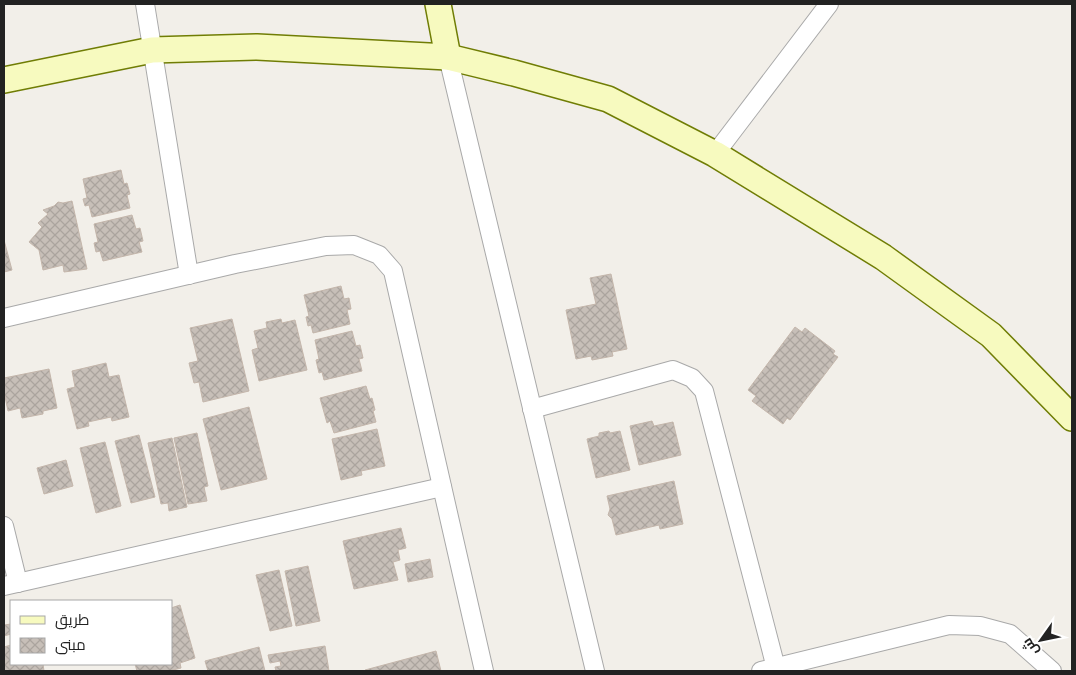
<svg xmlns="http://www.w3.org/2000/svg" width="1076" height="675" font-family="Inter,Cairo,sans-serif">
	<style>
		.building { fill: url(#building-cross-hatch); stroke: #c4b6ab }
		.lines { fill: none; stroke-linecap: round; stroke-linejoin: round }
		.street-casing { stroke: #a9a9a9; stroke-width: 20 }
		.secondary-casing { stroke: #707d05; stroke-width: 28 }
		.street { stroke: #fff; stroke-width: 18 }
		.secondary { stroke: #f7fabf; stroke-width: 25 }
	</style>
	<defs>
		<pattern id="building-cross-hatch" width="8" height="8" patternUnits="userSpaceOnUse" patternTransform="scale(1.25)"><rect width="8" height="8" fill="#c7bfb8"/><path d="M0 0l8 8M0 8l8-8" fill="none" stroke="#aba49e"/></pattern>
	</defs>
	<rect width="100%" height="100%" fill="#f2efe9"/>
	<g class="building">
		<polygon points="121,170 124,184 127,183 130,194 127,195 130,208 92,217 89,205 85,206 83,199 87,198 83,179"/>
		<polygon points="72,201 87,269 64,272 63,265 43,270 39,250 29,242 42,227 38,223 48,214 43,210 54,206 58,202 63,203"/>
		<polygon points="132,215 136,229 140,228 143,241 139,242 142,252 103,261 100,251 96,252 94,243 98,242 94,224"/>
		<polygon points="4,240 12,270 4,272"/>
		<polygon points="611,274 627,349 612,352 613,356 592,360 591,356 576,359 566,310 596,304 590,278"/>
		<polygon points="341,286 344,299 349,298 351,309 347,310 350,324 313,333 311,325 308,326 306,317 309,316 304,295"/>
		<polygon points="232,319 249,391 203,402 199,382 194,383 189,363 198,361 190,328"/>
		<polygon points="281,319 282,323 295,320 307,370 259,381 252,350 258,348 254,331 267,328 266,322"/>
		<polygon points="795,327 802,332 805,328 835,351 833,354 838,357 790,420 787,418 783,424 752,401 756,396 748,390"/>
		<polygon points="352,331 356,346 360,345 363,358 359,359 362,371 324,380 322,372 319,373 316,360 319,359 315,340"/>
		<polygon points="106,363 109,377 119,375 129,417 112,421 111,417 88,422 89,426 77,429 67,389 75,387 72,371"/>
		<polygon points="49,369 57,408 43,411 43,414 22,418 20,408 8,411 4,392 4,378"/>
		<polygon points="366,386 370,399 372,398 375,410 373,411 376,422 334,433 330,421 327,423 320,398"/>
		<polygon points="249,407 267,479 221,490 203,419"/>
		<polygon points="652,421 654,426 673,422 681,455 639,465 630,426"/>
		<polygon points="377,429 385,466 361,471 362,475 341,480 332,439"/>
		<polygon points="609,431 610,433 620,431 630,470 596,478 587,439 599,436 599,433"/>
		<polygon points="197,433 208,486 204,487 207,501 188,504 174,438"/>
		<polygon points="139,435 155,497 131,503 115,441"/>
		<polygon points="172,438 187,507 169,511 168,503 161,504 148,443"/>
		<polygon points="105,442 121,506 96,513 80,448"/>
		<polygon points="66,460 73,486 44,494 37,468"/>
		<polygon points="674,481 683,524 660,529 659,525 616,535 612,519 608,515 610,509 607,496"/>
		<polygon points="401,528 406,548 398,550 400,560 393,562 398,580 354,589 343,541"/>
		<polygon points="430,559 433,577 408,582 405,564"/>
		<polygon points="308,566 320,621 296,626 285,571"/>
		<polygon points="279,570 292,626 270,631 256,575"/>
		<polygon points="180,605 195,658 180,663 181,668 169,671 137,671 135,664 171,664 171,608"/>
		<polygon points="11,624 11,634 4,636 4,625"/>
		<polygon points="11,645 11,664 43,664 44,671 4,671 4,647"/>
		<polygon points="325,646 329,671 276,671 275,667 281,666 280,661 270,663 268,655"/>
		<polygon points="259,647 265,671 208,671 205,661"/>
		<polygon points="436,651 441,671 365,671 365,670"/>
	</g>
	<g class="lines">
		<g class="street-casing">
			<g id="street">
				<polyline points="145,4 189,275"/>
				<polyline points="448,57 595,671"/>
				<polyline points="715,154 829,4"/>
				<polyline points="4,318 235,264 326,246 354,245 379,255 393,271 484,671"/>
				<polyline points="532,409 673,370 692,378 704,391 776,668"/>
				<polyline points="4,526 18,583"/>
				<polyline points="4,586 442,487"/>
				<polyline points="761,671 949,625 980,626 1010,634 1052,671"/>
			</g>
		</g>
		<g class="secondary-casing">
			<g id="secondary">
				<polyline points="438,4 448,57"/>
				<polyline points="4,80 152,50 257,47 448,57 514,73 608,99 715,154 883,257 991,335 1072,418"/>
			</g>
		</g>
		<use href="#street" class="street"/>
		<use href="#secondary" class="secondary"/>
	</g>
	<rect width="1076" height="675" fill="none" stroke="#222222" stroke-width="10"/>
	<rect x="10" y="600" width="162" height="65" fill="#ffffff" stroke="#a7a7a7"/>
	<rect x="20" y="616" width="25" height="8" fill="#f7fabf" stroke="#a7a7a7"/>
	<text x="55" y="625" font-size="15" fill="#222222">طريق</text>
	<rect x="20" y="638" width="25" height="15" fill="url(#building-cross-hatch)" stroke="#a7a7a7"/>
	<text x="55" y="650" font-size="15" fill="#222222">مبنى</text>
	<g transform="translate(1041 640) rotate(237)" stroke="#ffffff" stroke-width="4" paint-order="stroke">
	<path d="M0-4L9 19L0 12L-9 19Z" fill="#222222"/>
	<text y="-8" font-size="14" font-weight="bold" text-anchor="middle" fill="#222222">ش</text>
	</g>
</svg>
